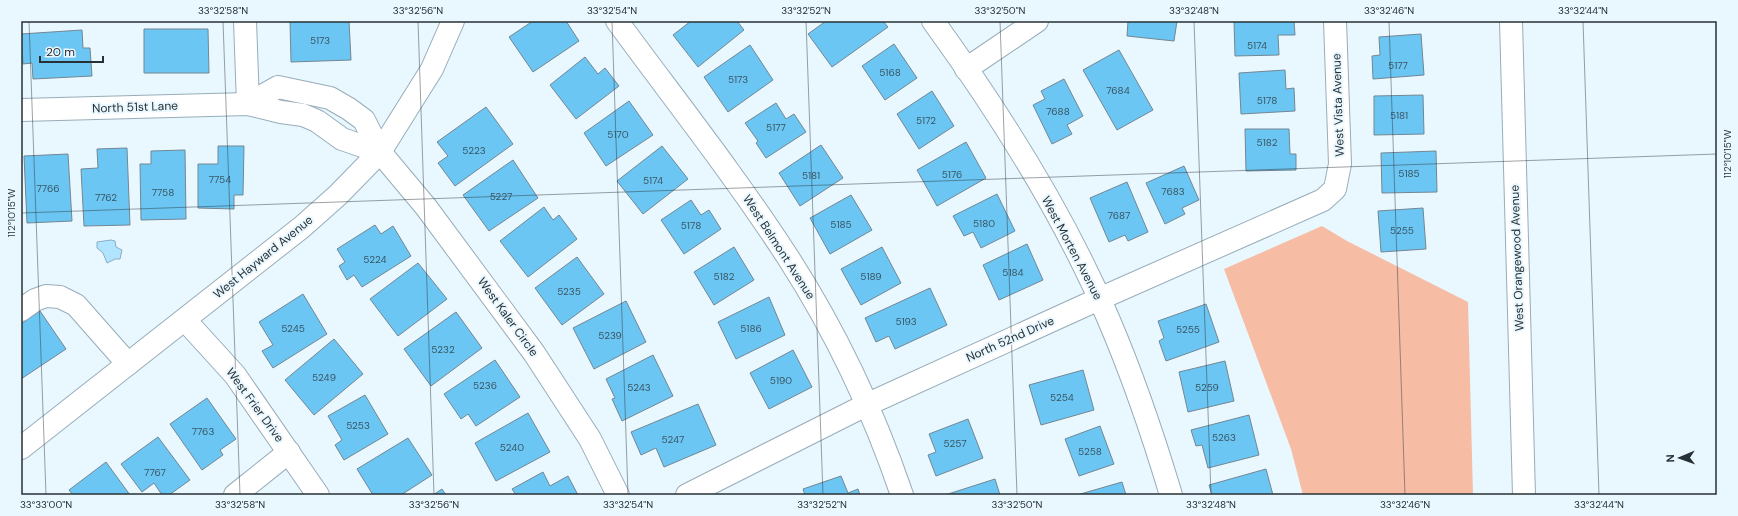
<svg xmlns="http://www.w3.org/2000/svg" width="1738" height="516" font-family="'DM Sans',sans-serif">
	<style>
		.green { fill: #f6bda4 }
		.water { fill: #b1e4ff; stroke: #88aec2 }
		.building { fill: #6cc6f3; stroke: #728793 }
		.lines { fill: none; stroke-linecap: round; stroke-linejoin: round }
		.street-casing { stroke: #97adb9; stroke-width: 24 }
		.secondary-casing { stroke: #97adb9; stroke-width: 24 }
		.street { stroke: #fff; stroke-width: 22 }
		.secondary { stroke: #fff; stroke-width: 22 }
		.ticks { fill: none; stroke: #273035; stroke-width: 1; stroke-opacity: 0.45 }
		.labels { text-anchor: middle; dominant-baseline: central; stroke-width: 4; stroke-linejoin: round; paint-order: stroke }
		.number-label { font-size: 10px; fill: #385664 }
		.street-label { font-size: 12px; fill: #273035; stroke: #e9f7ff }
		.neatline { fill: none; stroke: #273035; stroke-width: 1.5 }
		.ticks-label { font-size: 10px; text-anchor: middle; fill: #273035 }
	</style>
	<rect width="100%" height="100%" fill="#e9f7ff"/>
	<polygon class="green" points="1322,226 1347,241 1468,302 1473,495 1303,495 1291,449 1224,269"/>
	<polygon class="water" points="111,240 115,241 116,247 122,250 120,259 115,259 107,263 103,253 97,248 97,242"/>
	<g class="building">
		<polygon points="290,21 349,21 351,60 291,62"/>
		<polygon points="533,21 566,21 579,41 533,72 509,37"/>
		<polygon points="691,21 737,21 744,30 698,67 673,35"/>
		<polygon points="826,21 883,21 888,27 832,67 808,34"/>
		<polygon points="1128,21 1177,21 1174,41 1127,36"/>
		<polygon points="1234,21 1294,21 1295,35 1278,35 1279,55 1235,56"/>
		<polygon points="144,29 208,29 209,73 144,73"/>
		<polygon points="82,30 83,48 90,48 92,76 33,79 32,63 23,64 21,34"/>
		<polygon points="1421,34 1424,75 1373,79 1372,56 1380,55 1379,37"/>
		<polygon points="894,44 917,78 885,100 862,66"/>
		<polygon points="750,45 773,80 728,112 704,77"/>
		<polygon points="1119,50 1153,110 1117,130 1083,70"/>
		<polygon points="585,57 598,74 605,68 619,86 576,119 550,85"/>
		<polygon points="1285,70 1286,89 1294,88 1295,111 1241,114 1239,73"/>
		<polygon points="1064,79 1083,116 1067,125 1072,134 1052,144 1033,105 1045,99 1041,91"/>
		<polygon points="932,91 954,126 919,149 897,114"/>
		<polygon points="1423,95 1424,134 1374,135 1374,96"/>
		<polygon points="629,101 653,135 606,166 584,133"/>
		<polygon points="776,103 786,119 794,114 806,132 766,158 756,143 758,141 745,123"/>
		<polygon points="486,107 513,144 455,186 438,163 448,156 437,142"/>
		<polygon points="1245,129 1289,129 1290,154 1296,154 1296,170 1246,171"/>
		<polygon points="966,142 986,178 937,206 917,170"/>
		<polygon points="821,145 843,178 800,206 779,173"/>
		<polygon points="218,146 244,146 243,195 234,195 234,209 198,208 198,164 218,164"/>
		<polygon points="662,146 688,179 643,214 617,181"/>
		<polygon points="127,148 130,225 84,226 81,169 98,168 97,149"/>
		<polygon points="185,150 186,219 141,220 140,164 151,164 151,151"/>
		<polygon points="1436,151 1437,192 1382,193 1381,153"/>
		<polygon points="68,154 72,221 27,223 24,156"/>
		<polygon points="513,160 538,198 489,231 463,195"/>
		<polygon points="1184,166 1199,200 1182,208 1185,214 1165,224 1146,183"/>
		<polygon points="1127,182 1148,232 1128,241 1125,235 1109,242 1090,198"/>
		<polygon points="997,194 1015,231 981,248 973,232 964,236 953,216"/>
		<polygon points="851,195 872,230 830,254 810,218"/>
		<polygon points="691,200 701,215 709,210 721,229 684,254 661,220"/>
		<polygon points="544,207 553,220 559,215 577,239 528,277 500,241"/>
		<polygon points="1423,208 1426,249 1381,252 1378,211"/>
		<polygon points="375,225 381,234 393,226 411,256 362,287 354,275 347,280 339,266 345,262 337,249"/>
		<polygon points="1027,244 1043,280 999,300 983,265"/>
		<polygon points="734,247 754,280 714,305 694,272"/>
		<polygon points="882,247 901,283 861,305 841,269"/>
		<polygon points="577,257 604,294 562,325 535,288"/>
		<polygon points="418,263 447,299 398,336 370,299"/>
		<polygon points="930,288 947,325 895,349 889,336 876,342 865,318"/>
		<polygon points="303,294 327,334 273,368 262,351 273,345 259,322"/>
		<polygon points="769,297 785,335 736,359 718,322"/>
		<polygon points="626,301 646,342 594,369 573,328"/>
		<polygon points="1206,304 1219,342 1166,361 1159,341 1164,338 1158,321"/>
		<polygon points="40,311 66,349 21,379 21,324"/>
		<polygon points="456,312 482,348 431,386 404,349"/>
		<polygon points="334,339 363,374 314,415 285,380"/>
		<polygon points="793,350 812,387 769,409 750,373"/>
		<polygon points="653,355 673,396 622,421 612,399 615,398 606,379"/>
		<polygon points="495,360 520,397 476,426 468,414 461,419 444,394"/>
		<polygon points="1225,361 1234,401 1188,412 1179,372"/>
		<polygon points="1083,370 1094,410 1041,425 1029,385"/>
		<polygon points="365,395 388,434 344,460 335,445 342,440 328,416"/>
		<polygon points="207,398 236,439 220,450 223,455 202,470 170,424"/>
		<polygon points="698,404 716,445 664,467 656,448 641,455 631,432"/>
		<polygon points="528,413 550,452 496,481 475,443"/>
		<polygon points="1249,415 1259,455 1208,468 1202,445 1196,446 1191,430"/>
		<polygon points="968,419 983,458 936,476 928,455 936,452 929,434"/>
		<polygon points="1100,426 1114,464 1079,476 1065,439"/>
		<polygon points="158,437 190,480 169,495 162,495 154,483 142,492 121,464"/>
		<polygon points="408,438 432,475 401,495 373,495 357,469"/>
		<polygon points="106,462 130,495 73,495 69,490"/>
		<polygon points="1266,469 1273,495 1212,495 1209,485"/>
		<polygon points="543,472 550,486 568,476 578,495 516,495 512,489"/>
		<polygon points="841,476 848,493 858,489 860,495 805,495 803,489"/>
		<polygon points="995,479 1000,495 945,495"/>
		<polygon points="1122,482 1126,495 1077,495"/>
		<polygon points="442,489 446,495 433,495"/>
	</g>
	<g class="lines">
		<g class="street-casing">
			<g id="street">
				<polyline points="245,21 248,104"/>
				<path d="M617,21C675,100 736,177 789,259C836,332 874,413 902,495"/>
				<path d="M933,21C999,112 1064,215 1108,318C1133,376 1153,435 1171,495"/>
				<polyline points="966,69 1037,21"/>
				<polyline points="248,104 278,87 330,98 349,109 364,120 380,152 426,207 534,353 590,439 618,495"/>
				<polyline points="21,110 248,104 281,112 303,115 317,121 342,139 380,152"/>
				<polyline points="21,310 35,300 46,296 60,297 76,305 128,364"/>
				<polyline points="185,320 235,375 318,495"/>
				<polyline points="235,495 289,452"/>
				<polyline points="687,495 866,405 1099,299 1323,200 1335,189 1340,164 1335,21"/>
			</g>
		</g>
		<g class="secondary-casing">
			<g id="secondary">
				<polyline points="1511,21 1524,495"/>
				<polyline points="21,448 302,227 338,195 380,152 432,69 453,21"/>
			</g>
		</g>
		<use href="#street" class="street"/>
		<use href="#secondary" class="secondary"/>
	</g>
	<path class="ticks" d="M29,21L46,495M223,21L240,495M418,21L434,495M612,21L628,495M806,21L823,495M1000,21L1017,495M1194,21L1211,495M1389,21L1405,495M1583,21L1599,495M21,213L1717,154"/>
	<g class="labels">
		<g class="number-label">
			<text x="320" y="40">5173</text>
			<text x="1257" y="45">5174</text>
			<text x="1398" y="65">5177</text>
			<text x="890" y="72">5168</text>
			<text x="738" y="79">5173</text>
			<text x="1118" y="90">7684</text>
			<text x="1267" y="100">5178</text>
			<text x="1058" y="111">7688</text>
			<text x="1399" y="115">5181</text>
			<text x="926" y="120">5172</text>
			<text x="776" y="127">5177</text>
			<text x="618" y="134">5170</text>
			<text x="1267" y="142">5182</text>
			<text x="474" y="150">5223</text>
			<text x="1409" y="173">5185</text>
			<text x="952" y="174">5176</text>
			<text x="811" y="175">5181</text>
			<text x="220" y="179">7754</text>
			<text x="653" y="180">5174</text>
			<text x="48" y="188">7766</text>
			<text x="1173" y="191">7683</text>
			<text x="163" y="192">7758</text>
			<text x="501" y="196">5227</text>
			<text x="106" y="197">7762</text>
			<text x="1119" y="215">7687</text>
			<text x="984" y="223">5180</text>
			<text x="841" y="224">5185</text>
			<text x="691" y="225">5178</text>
			<text x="1402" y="230">5255</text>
			<text x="375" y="259">5224</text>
			<text x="1013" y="272">5184</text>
			<text x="724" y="276">5182</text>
			<text x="871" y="276">5189</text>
			<text x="569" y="291">5235</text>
			<text x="906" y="321">5193</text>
			<text x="293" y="328">5245</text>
			<text x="751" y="328">5186</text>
			<text x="1188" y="329">5255</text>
			<text x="610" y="335">5239</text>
			<text x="443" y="349">5232</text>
			<text x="324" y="377">5249</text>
			<text x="781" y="380">5190</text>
			<text x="485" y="385">5236</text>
			<text x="639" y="387">5243</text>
			<text x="1207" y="387">5259</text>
			<text x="1062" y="397">5254</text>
			<text x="358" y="425">5253</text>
			<text x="203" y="431">7763</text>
			<text x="1224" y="437">5263</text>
			<text x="673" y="439">5247</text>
			<text x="955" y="443">5257</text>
			<text x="512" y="447">5240</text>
			<text x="1090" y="451">5258</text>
			<text x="155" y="472">7767</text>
		</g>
		<g class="street-label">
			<text transform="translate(1338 105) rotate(-92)">West Vista Avenue</text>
			<text transform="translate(135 107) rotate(-2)">North 51st Lane</text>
			<text transform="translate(779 247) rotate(57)">West Belmont Avenue</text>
			<text transform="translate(1072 248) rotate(62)">West Morten Avenue</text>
			<text transform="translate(263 257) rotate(-39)">West Hayward Avenue</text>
			<text transform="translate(1517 258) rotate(-92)">West Orangewood Avenue</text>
			<text transform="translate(508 317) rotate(54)">West Kaler Circle</text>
			<text transform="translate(1010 339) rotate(-24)">North 52nd Drive</text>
			<text transform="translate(255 405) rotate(54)">West Frier Drive</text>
		</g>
	</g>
	<rect width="1738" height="516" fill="none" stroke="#e9f7ff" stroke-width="44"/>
	<g transform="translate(1680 458) rotate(268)" stroke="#e9f7ff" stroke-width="3" paint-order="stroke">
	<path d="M0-3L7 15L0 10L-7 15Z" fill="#273035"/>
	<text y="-6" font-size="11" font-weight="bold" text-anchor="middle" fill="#273035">N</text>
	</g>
	<path d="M40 56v6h63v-6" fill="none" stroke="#273035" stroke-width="2"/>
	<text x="46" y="56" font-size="12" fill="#273035" stroke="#e9f7ff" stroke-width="3" paint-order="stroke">20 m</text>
	<rect x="22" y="22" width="1694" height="472" class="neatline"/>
	<g class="ticks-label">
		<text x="223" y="14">33°32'58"N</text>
		<text x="418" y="14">33°32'56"N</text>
		<text x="612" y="14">33°32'54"N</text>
		<text x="806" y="14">33°32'52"N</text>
		<text x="1000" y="14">33°32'50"N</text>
		<text x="1194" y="14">33°32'48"N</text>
		<text x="1389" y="14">33°32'46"N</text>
		<text x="1583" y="14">33°32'44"N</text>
		<text transform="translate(1727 154) rotate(-90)" y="4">112°10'15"W</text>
		<text transform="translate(11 213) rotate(-90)" y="4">112°10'15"W</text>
		<text x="46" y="508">33°33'00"N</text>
		<text x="240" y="508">33°32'58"N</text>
		<text x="434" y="508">33°32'56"N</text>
		<text x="628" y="508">33°32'54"N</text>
		<text x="822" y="508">33°32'52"N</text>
		<text x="1017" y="508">33°32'50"N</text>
		<text x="1211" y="508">33°32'48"N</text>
		<text x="1405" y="508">33°32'46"N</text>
		<text x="1599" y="508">33°32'44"N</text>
	</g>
</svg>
